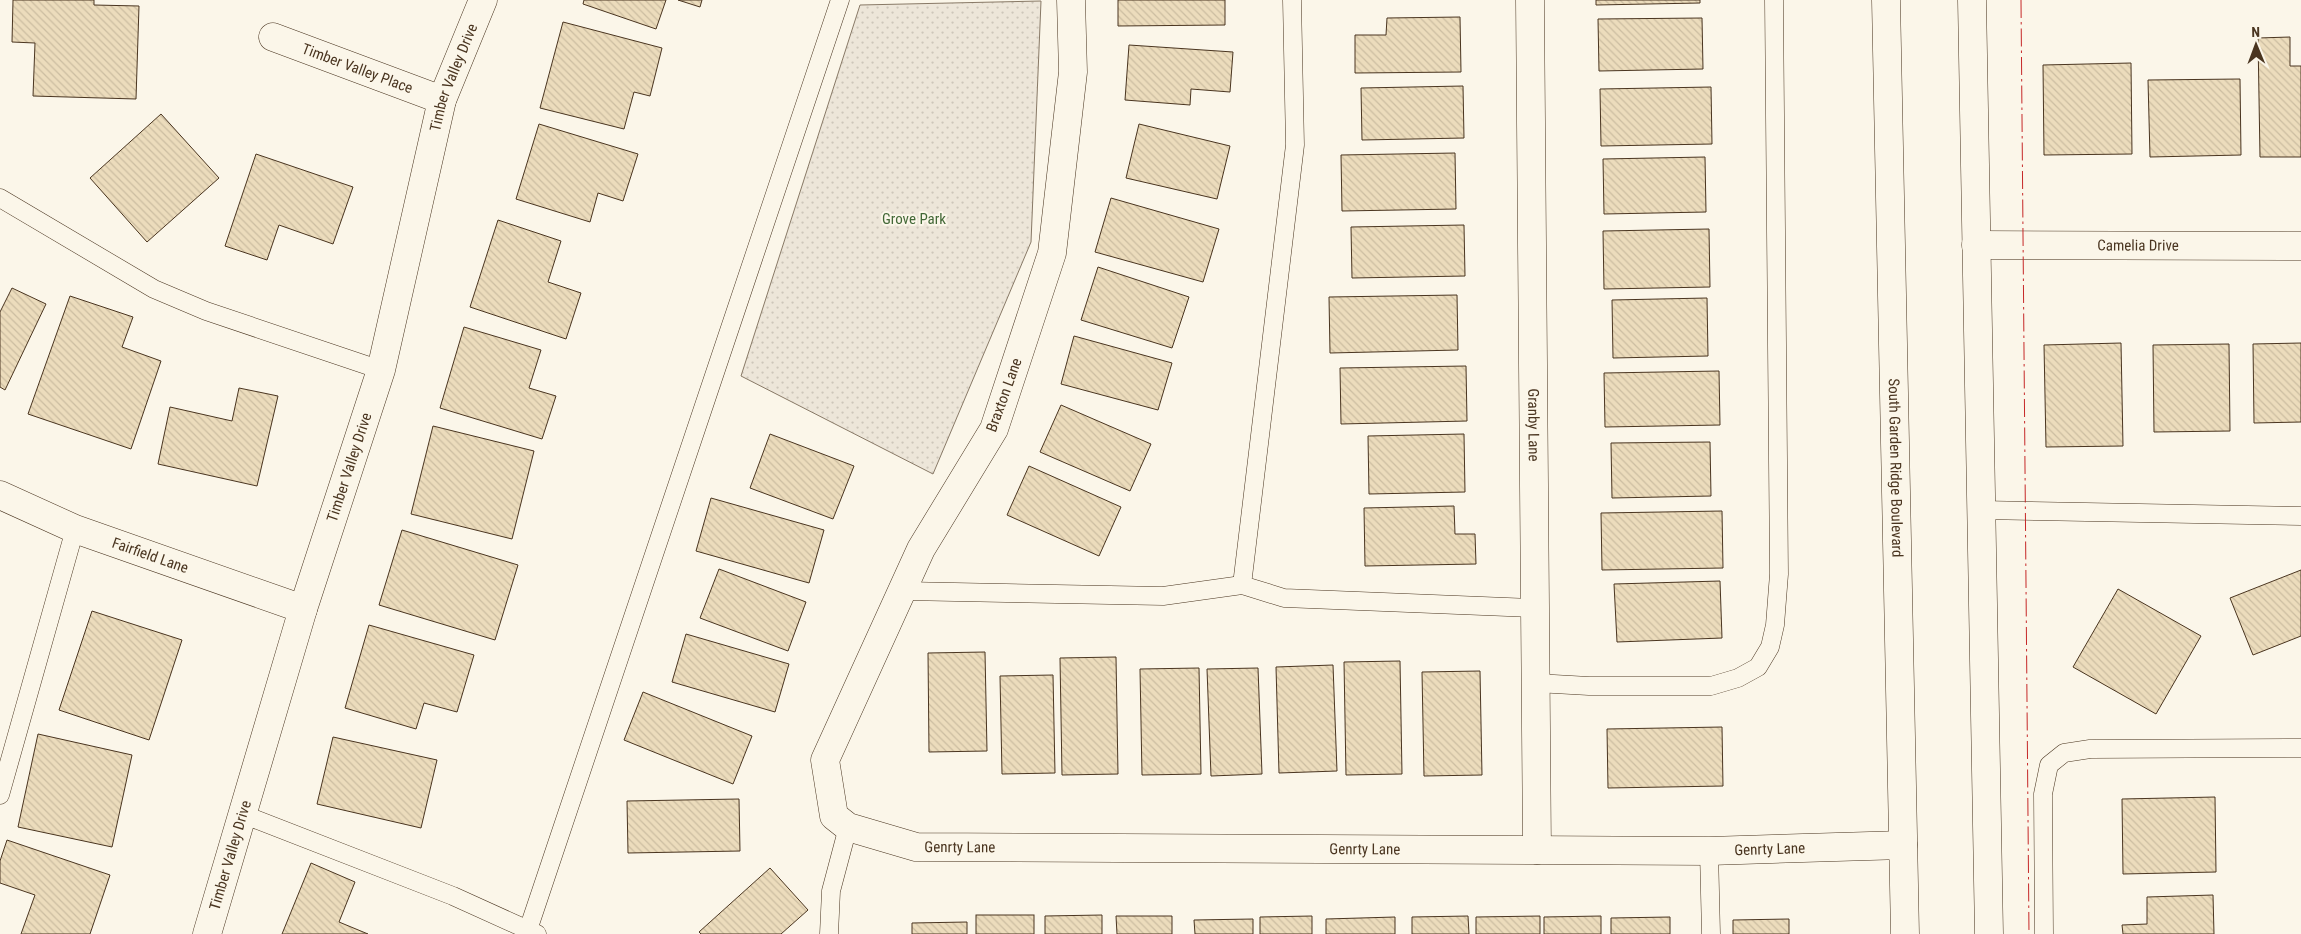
<svg xmlns="http://www.w3.org/2000/svg" width="2301" height="934" font-family="'Roboto Condensed',sans-serif">
	<style>
		.park { fill: url(#park-dots); stroke: #887966 }
		.building { fill: url(#building-back-hatch); stroke: #4a3520 }
		.lines { fill: none; stroke-linecap: round; stroke-linejoin: round }
		.lane-casing { stroke: #4a3520; stroke-width: 19 }
		.street-casing { stroke: #4a3520; stroke-width: 29 }
		.secondary-casing { stroke: #4a3520; stroke-width: 29 }
		.lane { stroke: #fbf6e9; stroke-width: 18 }
		.street { stroke: #fbf6e9; stroke-width: 28 }
		.secondary { stroke: #fbf6e9; stroke-width: 28 }
		.power { stroke: #c62828; stroke-width: 1; stroke-dasharray: 18 4 2.5 4; stroke-linecap: butt }
		.labels { text-anchor: middle; dominant-baseline: central; stroke-width: 4; stroke-linejoin: round; paint-order: stroke }
		.street-label { font-size: 15px; fill: #4a3520; stroke: #fbf6e9 }
		.park-label { font-size: 15px; fill: #436837; stroke: #fbf6e9 }
	</style>
	<defs>
		<pattern id="park-dots" width="8" height="8" patternUnits="userSpaceOnUse" patternTransform="scale(1.25)"><rect width="8" height="8" fill="#ede6d9"/><path d="M2 2h.1M6 6h.1" fill="none" stroke="#cdc6ba" stroke-width="1.8" stroke-linecap="round"/></pattern>
		<pattern id="building-back-hatch" width="6" height="6" patternUnits="userSpaceOnUse" patternTransform="scale(1.25)"><rect width="6" height="6" fill="#ecdcbc"/><path d="M-1 5l2 2M0 0l6 6M5-1l2 2" fill="none" stroke="#ccbda1"/></pattern>
	</defs>
	<rect width="100%" height="100%" fill="#fbf6e9"/>
	<polygon class="park" points="1041,1 1031,242 933,474 741,376 860,5"/>
	<g class="building">
		<polygon points="13,0 94,0 94,5 139,6 136,99 33,96 35,43 12,42"/>
		<polygon points="584,0 666,0 656,29 583,4"/>
		<polygon points="678,0 702,0 700,7"/>
		<polygon points="1118,0 1225,0 1225,25 1118,26"/>
		<polygon points="1596,0 1700,0 1700,3 1596,5"/>
		<polygon points="1460,17 1461,72 1355,73 1355,35 1386,35 1387,18"/>
		<polygon points="1702,18 1703,69 1599,71 1598,19"/>
		<polygon points="563,22 662,48 650,96 634,92 624,129 540,108"/>
		<polygon points="2290,37 2290,66 2301,66 2301,157 2260,157 2258,38"/>
		<polygon points="1129,45 1233,52 1230,92 1191,89 1190,105 1125,100"/>
		<polygon points="2131,63 2132,154 2044,155 2043,65"/>
		<polygon points="2240,79 2241,155 2150,157 2148,80"/>
		<polygon points="1463,86 1464,138 1362,140 1361,88"/>
		<polygon points="1711,87 1712,144 1601,146 1600,89"/>
		<polygon points="161,114 219,178 147,242 90,178"/>
		<polygon points="539,124 638,154 623,201 598,193 590,222 516,199"/>
		<polygon points="1139,124 1230,146 1217,199 1126,178"/>
		<polygon points="1455,153 1456,209 1342,211 1341,155"/>
		<polygon points="256,154 353,187 333,244 279,225 267,260 225,246"/>
		<polygon points="1705,157 1706,212 1604,214 1603,159"/>
		<polygon points="1111,198 1219,229 1203,282 1095,252"/>
		<polygon points="498,220 561,241 548,282 581,293 566,339 470,307"/>
		<polygon points="1464,225 1465,276 1352,278 1351,227"/>
		<polygon points="1709,229 1710,287 1604,289 1603,231"/>
		<polygon points="1098,267 1189,297 1172,348 1081,320"/>
		<polygon points="12,288 46,304 5,390 0,387 0,312"/>
		<polygon points="1457,295 1458,350 1330,353 1329,297"/>
		<polygon points="70,296 133,317 122,347 161,361 131,449 28,414"/>
		<polygon points="1707,298 1708,356 1613,358 1612,300"/>
		<polygon points="464,327 541,350 529,388 556,396 542,439 440,408"/>
		<polygon points="1074,336 1172,363 1158,410 1061,384"/>
		<polygon points="2121,343 2123,446 2046,447 2044,345"/>
		<polygon points="2301,343 2301,422 2254,423 2253,344"/>
		<polygon points="2229,344 2230,431 2154,432 2153,345"/>
		<polygon points="1466,366 1467,421 1341,424 1340,368"/>
		<polygon points="1719,371 1720,425 1605,427 1604,373"/>
		<polygon points="239,388 278,396 257,486 158,464 170,407 232,421"/>
		<polygon points="1061,405 1151,444 1130,491 1040,452"/>
		<polygon points="433,426 534,451 512,539 411,514"/>
		<polygon points="770,434 854,466 833,519 750,488"/>
		<polygon points="1464,434 1465,492 1369,494 1368,436"/>
		<polygon points="1710,442 1711,496 1612,498 1611,443"/>
		<polygon points="1029,466 1121,507 1099,556 1007,515"/>
		<polygon points="711,498 824,530 809,583 696,551"/>
		<polygon points="1454,506 1455,534 1475,534 1476,564 1365,566 1364,508"/>
		<polygon points="1722,511 1723,568 1602,570 1601,513"/>
		<polygon points="402,530 518,565 495,640 379,605"/>
		<polygon points="719,569 806,602 788,651 700,618"/>
		<polygon points="2301,570 2301,636 2253,655 2230,598"/>
		<polygon points="1720,581 1722,638 1617,642 1614,584"/>
		<polygon points="2118,589 2201,636 2156,714 2073,667"/>
		<polygon points="92,611 182,640 149,740 59,710"/>
		<polygon points="369,625 474,655 457,712 424,703 416,729 345,708"/>
		<polygon points="686,634 789,664 775,712 672,682"/>
		<polygon points="985,652 987,751 929,752 928,653"/>
		<polygon points="1116,657 1118,774 1062,775 1060,658"/>
		<polygon points="1400,661 1402,774 1346,775 1344,662"/>
		<polygon points="1333,665 1337,771 1279,773 1276,667"/>
		<polygon points="1199,668 1201,774 1142,775 1140,669"/>
		<polygon points="1258,668 1262,774 1211,776 1207,669"/>
		<polygon points="1480,671 1482,775 1424,776 1422,672"/>
		<polygon points="1053,675 1055,773 1002,774 1000,676"/>
		<polygon points="643,692 752,736 733,784 624,740"/>
		<polygon points="1722,727 1723,786 1608,788 1607,729"/>
		<polygon points="38,734 132,755 112,847 18,827"/>
		<polygon points="333,737 437,760 421,828 317,804"/>
		<polygon points="2215,797 2216,872 2123,874 2122,799"/>
		<polygon points="739,799 740,851 628,853 627,801"/>
		<polygon points="7,840 110,875 90,934 21,934 35,895 0,883 0,861"/>
		<polygon points="311,863 355,882 339,922 368,934 282,934"/>
		<polygon points="770,868 808,910 781,934 701,934 699,932"/>
		<polygon points="2213,895 2214,934 2123,934 2122,925 2147,924 2147,897"/>
		<rect x="976" y="915" width="58" height="19"/>
		<polygon points="1102,915 1102,934 1045,934 1045,916"/>
		<polygon points="1116,916 1172,916 1172,934 1117,934"/>
		<polygon points="1312,916 1312,934 1260,934 1260,917"/>
		<polygon points="1468,916 1469,934 1412,934 1412,917"/>
		<polygon points="1540,916 1540,934 1476,934 1476,917"/>
		<polygon points="1601,916 1601,934 1544,934 1544,917"/>
		<polygon points="1395,917 1395,934 1326,934 1326,919"/>
		<polygon points="1670,917 1670,934 1611,934 1611,918"/>
		<polygon points="1253,919 1253,934 1195,934 1194,920"/>
		<polygon points="1789,919 1789,934 1733,934 1733,920"/>
		<polygon points="967,922 967,934 912,934 912,923"/>
	</g>
	<g class="lines">
		<g class="lane-casing">
			<g id="lane">
				<polyline points="1292,0 1295,145 1242,585 1284,598 1535,608"/>
				<polyline points="0,198 154,289 206,311 381,370"/>
				<polyline points="1981,510 2301,516"/>
				<polyline points="904,591 1163,596 1242,585"/>
				<polyline points="1536,683 1589,686 1711,686 1738,678 1758,667 1770,647 1775,625 1779,574 1774,0"/>
				<polyline points="0,795 75,529"/>
				<polyline points="242,814 453,896 537,934"/>
				<polyline points="1709,851 1711,934"/>
				<polyline points="528,930 840,0"/>
				<polyline points="829,934 831,891 848,827"/>
				<polyline points="2044,934 2043,794 2049,765 2064,753 2090,749 2301,748"/>
			</g>
		</g>
		<g class="street-casing">
			<g id="street">
				<path id="s1" d="M1071,0L1073,72L1052,253L994,429L921,549L825,760L834,816L848,827L916,847L1709,851L1903,845"/>
				<path id="s2" d="M1530,0L1537,850"/>
				<path id="s3" d="M273,37L442,100"/>
				<path id="s4" d="M1976,245L2301,246"/>
				<path id="s5" d="M0,495L75,529L303,609"/>
				<path id="s6" d="M207,934L303,609L381,370L442,100L483,0"/>
			</g>
		</g>
		<g class="secondary-casing">
			<g id="secondary">
				<path id="s7" d="M1886,0L1905,934"/>
				<polyline points="1972,0 1989,934"/>
			</g>
		</g>
		<use href="#lane" class="lane"/>
		<use href="#street" class="street"/>
		<use href="#secondary" class="secondary"/>
		<polyline class="power" points="2021,0 2029,934"/>
	</g>
	<g class="labels">
		<g class="street-label">
			<text stroke="none"><textPath href="#s3" startOffset="90">Timber Valley Place</textPath></text>
			<text stroke="none"><textPath href="#s6" startOffset="892">Timber Valley Drive</textPath></text>
			<text stroke="none"><textPath href="#s4" startOffset="162">Camelia Drive</textPath></text>
			<text transform="translate(1004 395) rotate(-70)">Braxton Lane</text>
			<text stroke="none"><textPath href="#s2" startOffset="425">Granby Lane</textPath></text>
			<text stroke="none"><textPath href="#s7" startOffset="468">South Garden Ridge Boulevard</textPath></text>
			<text stroke="none"><textPath href="#s6" startOffset="488">Timber Valley Drive</textPath></text>
			<text stroke="none"><textPath href="#s5" startOffset="162">Fairfield Lane</textPath></text>
			<text stroke="none"><textPath href="#s1" startOffset="1001">Genrty Lane</textPath></text>
			<text stroke="none"><textPath href="#s1" startOffset="1406">Genrty Lane</textPath></text>
			<text stroke="none"><textPath href="#s1" startOffset="1811">Genrty Lane</textPath></text>
			<text stroke="none"><textPath href="#s6" startOffset="82">Timber Valley Drive</textPath></text>
		</g>
		<g class="park-label">
			<text x="914" y="219">Grove Park</text>
		</g>
	</g>
	<g transform="translate(2256 45) rotate(359)" stroke="#fbf6e9" stroke-width="4" paint-order="stroke">
	<path d="M0-4L9 19L0 12L-9 19Z" fill="#4a3520"/>
	<text y="-8" font-size="14" font-weight="bold" text-anchor="middle" fill="#4a3520">N</text>
	</g>
</svg>
